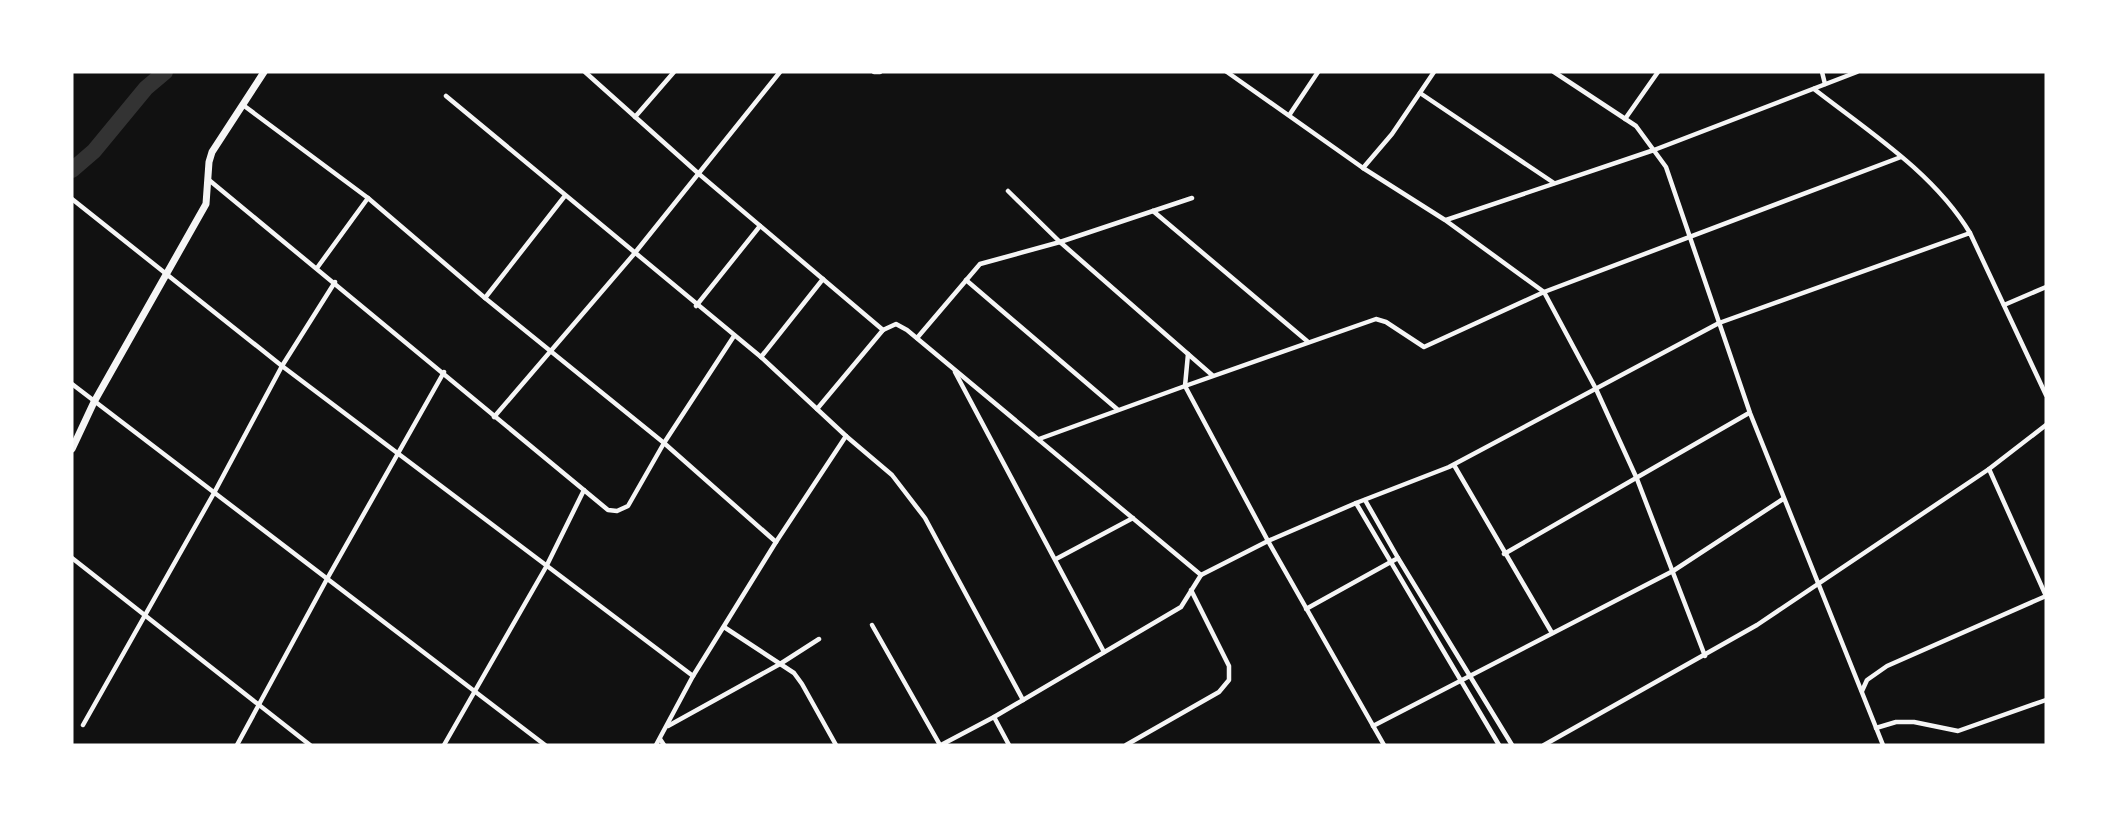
<svg xmlns="http://www.w3.org/2000/svg" width="2118" height="817" font-family="Figtree,sans-serif">
	<style>
		.lines { fill: none; stroke-linecap: round; stroke-linejoin: round }
		.river { stroke: #333; stroke-width: 16 }
		.minor { stroke: #f5f5f5; stroke-width: 4.5 }
		.primary { stroke: #f5f5f5; stroke-width: 7 }
	</style>
	<rect width="100%" height="100%" fill="#111"/>
	<g class="lines">
		<polyline class="river" points="72,170 94,151 146,88 165,72"/>
		<g class="minor">
			<polyline points="585,72 699,174 883,330"/>
			<polyline points="874,72 880,72"/>
			<polyline points="1227,72 1363,168 1445,220 1544,292 1596,389 1637,479 1705,656"/>
			<polyline points="1554,72 1636,126 1666,167 1750,413 1883,745"/>
			<polyline points="1822,72 1825,84"/>
			<path d="M1814,89C1868,131 1934,173 1970,233"/>
			<polyline points="1420,93 1554,183"/>
			<polyline points="446,96 761,357 846,436 892,475 925,518 1023,700"/>
			<polyline points="243,105 368,198 485,298 664,443 776,542"/>
			<polyline points="1290,114 1318,72"/>
			<polyline points="635,117 674,72"/>
			<polyline points="1625,119 1658,72"/>
			<polyline points="1363,168 1392,134 1434,72"/>
			<polyline points="209,180 608,510 617,511 628,506 664,443 734,336"/>
			<polyline points="1008,191 1060,242 1212,375"/>
			<polyline points="72,199 282,366 693,676"/>
			<polyline points="1153,211 1307,341"/>
			<polyline points="1446,220 1654,150 1857,72"/>
			<polyline points="317,268 368,198"/>
			<polyline points="966,280 1117,409"/>
			<polyline points="485,298 564,197"/>
			<polyline points="2004,305 2046,287"/>
			<polyline points="696,306 760,226"/>
			<polyline points="917,338 980,264 1060,242 1192,198"/>
			<polyline points="761,357 823,279"/>
			<polyline points="955,372 1104,652"/>
			<polyline points="72,384 545,745"/>
			<polyline points="817,409 883,330 896,324 907,330 1201,575"/>
			<polyline points="494,417 634,254 780,72"/>
			<polyline points="1039,439 1185,386 1188,354"/>
			<polyline points="1454,465 1552,633"/>
			<polyline points="1989,469 2046,596"/>
			<polyline points="1365,500 1398,558 1512,745"/>
			<polyline points="1356,503 1499,745"/>
			<polyline points="1504,554 1749,413"/>
			<polyline points="72,558 310,745"/>
			<polyline points="1056,559 1133,518"/>
			<polyline points="1306,609 1398,558"/>
			<polyline points="872,625 940,745"/>
			<polyline points="724,627 794,673 802,684 836,745"/>
			<polyline points="1862,691 1867,680 1887,666 2046,596"/>
			<polyline points="994,717 1009,745"/>
			<polyline points="83,725 214,493 282,366 335,282"/>
			<polyline points="668,726 780,664 819,639"/>
			<polyline points="1373,726 1673,571 1783,499"/>
			<polyline points="1876,728 1896,722 1914,722 1958,731 2046,700"/>
			<polyline points="660,739 664,745"/>
			<polyline points="237,745 327,579 444,372"/>
			<polyline points="444,745 546,567 584,490"/>
			<polyline points="656,745 693,676 776,542 846,436"/>
			<polyline points="941,745 994,717 1181,607 1201,575 1268,541 1356,503 1449,467 1719,323 1970,233 2046,395"/>
			<polyline points="1126,745 1219,692 1229,680 1229,666 1191,590"/>
			<polyline points="1384,745 1268,541 1185,386 1376,319 1386,322 1424,347 1544,292 1901,157"/>
			<polyline points="1544,745 1757,625 1989,469 2046,425"/>
		</g>
		<polyline class="primary" points="72,449 94,402 206,204 209,162 212,152 264,72"/>
	</g>
	<rect width="2118" height="817" fill="none" stroke="#ffffff" stroke-width="147"/>
</svg>
